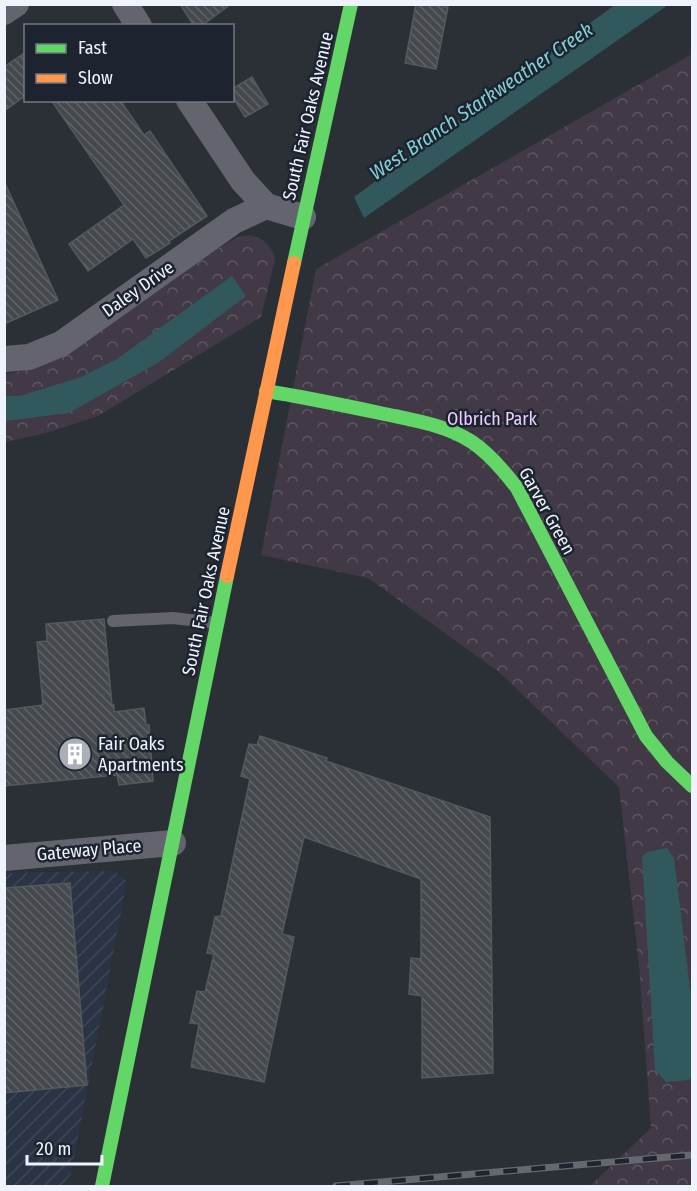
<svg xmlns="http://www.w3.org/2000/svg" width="697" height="1191" font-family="'Fira Sans Condensed',sans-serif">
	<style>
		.industrial { fill: url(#industrial-furrows) }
		.park { fill: url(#park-crowns) }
		.water { fill: #31585c }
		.building { fill: url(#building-back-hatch); stroke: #54595e; stroke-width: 1.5 }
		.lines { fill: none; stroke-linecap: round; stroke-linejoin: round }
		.lane { stroke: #63646d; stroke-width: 12 }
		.street { stroke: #63646d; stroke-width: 26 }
		.fast { stroke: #63d668; stroke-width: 14 }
		.slow { stroke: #ff974d; stroke-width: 14 }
		.rail-casing { stroke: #666870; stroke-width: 7 }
		.rail { stroke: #1d2430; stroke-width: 4.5; stroke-dasharray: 14; stroke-linecap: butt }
		.labels { text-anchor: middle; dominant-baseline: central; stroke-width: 5; stroke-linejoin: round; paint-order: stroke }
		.street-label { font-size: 18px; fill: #eff4fc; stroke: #1d2430 }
		.park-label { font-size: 18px; fill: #f0ccfe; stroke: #1d2430 }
		.poi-label { font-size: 18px; fill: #eff4fc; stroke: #1d2430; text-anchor: start }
		.water-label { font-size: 20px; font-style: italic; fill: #82cfd6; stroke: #1d2430 }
	</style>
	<defs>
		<pattern id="industrial-furrows" width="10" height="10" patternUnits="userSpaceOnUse" patternTransform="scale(1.5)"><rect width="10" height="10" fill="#2a3444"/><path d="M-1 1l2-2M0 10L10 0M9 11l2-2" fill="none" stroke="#3f4857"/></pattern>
		<pattern id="park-crowns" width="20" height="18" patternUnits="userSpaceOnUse" patternTransform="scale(1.5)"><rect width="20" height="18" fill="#423947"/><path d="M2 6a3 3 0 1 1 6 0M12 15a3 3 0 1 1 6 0" fill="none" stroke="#5e5662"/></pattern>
		<pattern id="building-back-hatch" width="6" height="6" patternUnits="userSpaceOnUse" patternTransform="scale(1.5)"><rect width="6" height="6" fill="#45494e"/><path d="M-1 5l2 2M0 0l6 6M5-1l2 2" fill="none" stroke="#606468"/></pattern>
	</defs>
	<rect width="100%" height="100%" fill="#2b2f36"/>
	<polygon class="industrial" points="114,871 127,881 71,1174 62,1185 42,1186 5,1186 4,873"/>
	<g class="park">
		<polygon points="692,54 692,1186 590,1186 651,1128 639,965 619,787 499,672 368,578 261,555 316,269"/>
		<path d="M249,235C263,238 272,245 275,259L261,317L98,416L46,433L5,442V374C24,372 43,364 60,354L214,251L238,237Z"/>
	</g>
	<g class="water">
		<polygon points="616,4 668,5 364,218 354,197"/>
		<polygon points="232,276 246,296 159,362 69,413 5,421 5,396 20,396 81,377 117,359"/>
		<polygon points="667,848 674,858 692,1005 692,1076 689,1080 666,1082 655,1070 642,857 647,852"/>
	</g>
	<g class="building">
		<polygon points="180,4 231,4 201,26 194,26"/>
		<polygon points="416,4 445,4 444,7 448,7 436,69 405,63"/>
		<polygon points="26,52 26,95 4,111 4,67"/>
		<polygon points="252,77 268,104 245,117 232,96 232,89"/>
		<polygon points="51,100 120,100 144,135 150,131 207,216 169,241 170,243 146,258 133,239 88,271 69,244 124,205"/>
		<polygon points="4,181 58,300 4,324"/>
		<polygon points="104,619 112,705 114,705 114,712 144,708 146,725 149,725 153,781 119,785 117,775 4,786 5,710 43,705 37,642 47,641 46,624"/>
		<polygon points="260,736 327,758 326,761 490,817 493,1073 422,1078 422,996 409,994 411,958 421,959 421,879 304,837 282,934 294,937 264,1082 191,1067 199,1024 190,1023 197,991 205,992 214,954 207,953 215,917 221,916 250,779 241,776 249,744 257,745"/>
		<polygon points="70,883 87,1085 4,1093 4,888"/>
	</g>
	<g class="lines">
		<polyline class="lane" points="113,621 173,618 216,623"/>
		<g class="street">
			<polyline points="125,4 139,26"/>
			<polyline points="4,12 16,4"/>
			<polyline points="189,100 243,181 266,206 303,217"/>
			<polyline points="4,359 29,357 61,344 234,221 266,206"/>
			<polyline points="4,858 173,843"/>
		</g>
		<g class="fast">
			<polyline points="294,263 351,4"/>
			<path d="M266,391C304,397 342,405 380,413C411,420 444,424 472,442C490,454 504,471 517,488L646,736L667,762L692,786"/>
			<polyline points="102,1186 227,576"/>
		</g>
		<polyline class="slow" points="227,576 294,263"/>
		<g class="rail-casing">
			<polyline id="rail" points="336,1186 692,1155"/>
		</g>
		<use href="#rail" class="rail"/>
	</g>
	<defs>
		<g id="building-disc" transform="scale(1.725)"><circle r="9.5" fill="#aaafb7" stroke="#1d2430"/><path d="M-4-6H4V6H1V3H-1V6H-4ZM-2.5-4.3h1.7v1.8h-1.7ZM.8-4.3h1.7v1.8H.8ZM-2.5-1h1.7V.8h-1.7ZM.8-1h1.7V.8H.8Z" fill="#fff"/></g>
	</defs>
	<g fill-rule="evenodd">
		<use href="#building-disc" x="75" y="754"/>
	</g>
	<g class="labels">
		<g class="street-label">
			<text transform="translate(308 116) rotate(-77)">South Fair Oaks Avenue</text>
			<text transform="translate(138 289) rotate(-35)">Daley Drive</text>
			<text transform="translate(547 511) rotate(61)">Garver Green</text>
			<text transform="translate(206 591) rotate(-78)">South Fair Oaks Avenue</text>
			<text transform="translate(89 850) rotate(-5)">Gateway Place</text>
		</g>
		<g class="park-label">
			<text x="492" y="419">Olbrich Park</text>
		</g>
		<g class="poi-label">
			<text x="98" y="744">Fair Oaks<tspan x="98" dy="21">Apartments</tspan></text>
		</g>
		<g class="water-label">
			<text transform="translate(481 101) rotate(-34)">West Branch Starkweather Creek</text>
		</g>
	</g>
	<rect width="697" height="1191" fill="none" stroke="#eff4fc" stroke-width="12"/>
	<rect x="24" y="24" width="210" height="78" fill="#1d2430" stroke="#717782" stroke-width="1.5"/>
	<rect x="36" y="44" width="30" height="9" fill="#63d668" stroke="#717782" stroke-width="1.5"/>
	<text x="78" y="54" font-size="18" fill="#eff4fc">Fast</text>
	<rect x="36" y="74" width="30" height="9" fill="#ff974d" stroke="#717782" stroke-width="1.5"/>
	<text x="78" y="84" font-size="18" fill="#eff4fc">Slow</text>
	<path d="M27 1155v9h75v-9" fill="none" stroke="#eff4fc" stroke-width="3"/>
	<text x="36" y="1155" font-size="18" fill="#eff4fc" stroke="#1d2430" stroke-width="4.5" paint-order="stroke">20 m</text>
</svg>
